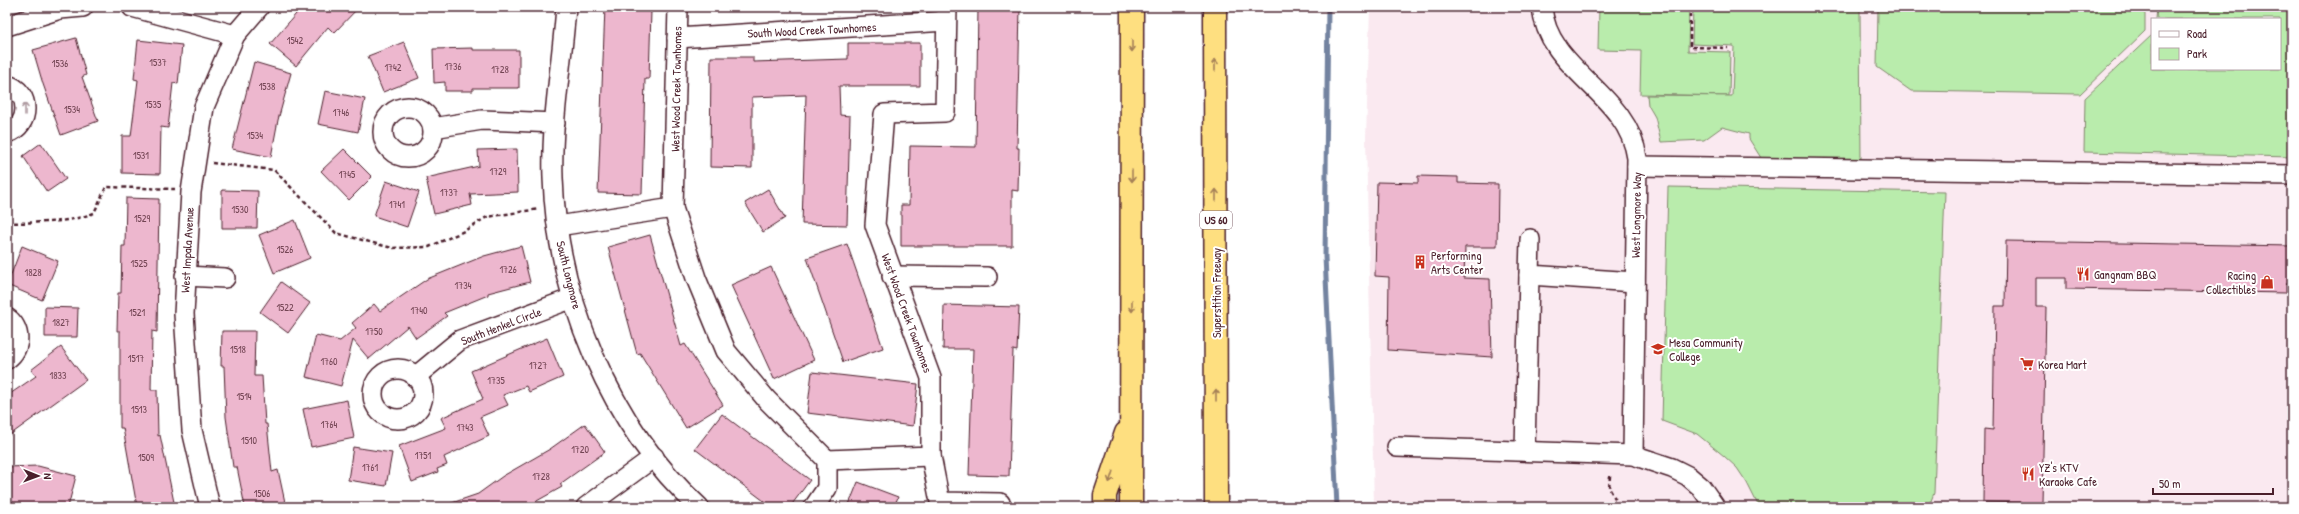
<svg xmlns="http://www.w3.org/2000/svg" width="2299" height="514" font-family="'Patrick Hand',sans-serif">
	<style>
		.built { fill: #fae9f0; fill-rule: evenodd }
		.green { fill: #b9ecac; stroke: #82866c }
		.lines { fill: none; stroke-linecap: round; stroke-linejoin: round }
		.stream { stroke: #7383a0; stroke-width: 5 }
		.building { fill: #edb7ce; stroke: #4a1f2b }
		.minor-casing { stroke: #4a1f2b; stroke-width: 22 }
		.highway-casing { stroke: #4a1f2b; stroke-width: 25 }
		.path { stroke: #4a1f2b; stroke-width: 2.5; stroke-dasharray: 4 3; stroke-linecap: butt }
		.minor { stroke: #fff; stroke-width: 19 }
		.highway { stroke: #fedf80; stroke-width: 22 }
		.oneway { stroke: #a47f56 }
		.oneway2 { stroke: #ae9aa0 }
		.labels { text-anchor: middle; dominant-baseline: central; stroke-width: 4; stroke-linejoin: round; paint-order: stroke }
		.number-label { font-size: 10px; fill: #734554 }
		.shield { fill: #fff; stroke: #80626b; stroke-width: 1 }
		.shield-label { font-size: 11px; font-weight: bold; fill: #4a1f2b }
		.street-label { font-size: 12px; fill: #4a1f2b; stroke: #fff }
		.poi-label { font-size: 12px; fill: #4a1f2b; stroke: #fff; text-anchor: start }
	</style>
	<rect width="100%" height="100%" fill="#fff"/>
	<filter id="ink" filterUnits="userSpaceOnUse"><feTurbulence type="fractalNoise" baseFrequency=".025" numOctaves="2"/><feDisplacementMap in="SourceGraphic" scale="8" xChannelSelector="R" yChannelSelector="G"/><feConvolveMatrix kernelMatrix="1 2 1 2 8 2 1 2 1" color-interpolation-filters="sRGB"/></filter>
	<g filter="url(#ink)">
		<path class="built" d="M1370,7H2292V507H1374L1366,138ZM2152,19H2280V69H2152Z"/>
		<g class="green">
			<polygon points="1599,7 1689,7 1688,51 1730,52 1729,96 1640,94 1641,51 1598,50"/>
			<polygon points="1693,7 1860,7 1861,162 1763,161 1749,139 1749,134 1722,127 1704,140 1661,142 1655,117 1648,105 1647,95 1732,96 1734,46 1692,44"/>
			<polygon points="1878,7 2145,7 2145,31 2080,94 1911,91 1877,67"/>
			<polygon points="2157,7 2292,7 2292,157 2084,152 2085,98 2152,35 2152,69 2280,69 2280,19 2156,19"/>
			<polygon points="1668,187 1945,192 1934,493 1931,501 1921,507 1758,505 1747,483 1737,468 1724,456 1697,434 1662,421"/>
		</g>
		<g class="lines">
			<polyline class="stream" points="1328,7 1325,257 1337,507"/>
		</g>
		<g class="building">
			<polygon points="302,7 359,7 334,33 328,27 296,66 270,44"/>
			<polygon points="605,7 643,7 643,10 651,11 649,79 645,79 642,194 598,193"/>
			<polygon points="978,7 1020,7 1017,148 1019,148 1018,191 1012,190 1012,246 901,246 901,205 909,205 910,146 976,147"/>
			<polygon points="76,38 86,75 82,77 98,121 61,135 43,84 33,50"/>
			<polygon points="138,40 182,45 178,84 173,83 168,128 161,127 160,174 122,173 122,136 131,136 138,80 134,79"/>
			<polygon points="404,42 419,78 383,92 368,56"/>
			<polygon points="848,43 920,43 920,86 839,86 840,115 850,116 847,225 802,224 806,95 752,97 752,168 710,167 711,57 753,57 753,62 848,59"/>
			<polygon points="473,48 473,50 519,50 519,88 473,88 473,91 445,91 445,82 434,83 433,49"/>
			<polygon points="254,62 291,73 278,120 271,157 232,149"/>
			<polygon points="325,91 365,99 358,132 318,124"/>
			<polygon points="41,143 66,179 47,192 23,156"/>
			<polygon points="344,149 372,177 349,200 321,171"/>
			<polygon points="517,149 518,192 470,194 472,205 434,214 426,178 479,166 478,150"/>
			<polygon points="1418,176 1458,177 1458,183 1498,184 1497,247 1465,247 1464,278 1490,279 1492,357 1388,350 1389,277 1375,276 1377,182 1418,183"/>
			<polygon points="386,181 419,192 407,227 374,216"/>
			<polygon points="768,189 785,218 763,232 745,203"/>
			<polygon points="222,190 258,191 257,228 222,228"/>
			<polygon points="126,198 159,199 157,332 152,331 151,390 157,390 158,436 160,435 175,507 137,507 123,428 120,428 120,331 117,331 118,293 121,293 122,246 125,246"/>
			<polygon points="295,220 310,258 274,273 259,235"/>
			<polygon points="650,235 681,346 685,344 723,405 686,428 640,353 637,354 608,247"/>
			<polygon points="2006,241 2292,246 2292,283 2286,283 2286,293 2066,289 2066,278 2036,278 2036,307 2046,307 2042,503 1983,502 1984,429 1993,430 1995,306 2005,306"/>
			<polygon points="847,244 883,348 843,362 807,258"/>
			<polygon points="22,246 58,261 42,300 7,285"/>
			<polygon points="521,246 530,282 488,293 488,295 444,313 447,316 416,338 408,326 369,359 353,340 341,386 306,377 316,335 340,341 356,328 352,323 374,304 380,311 427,279 484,256"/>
			<polygon points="771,267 814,360 774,379 731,285"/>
			<polygon points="281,282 310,303 288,333 260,312"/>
			<polygon points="944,305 1019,307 1017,351 1013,350 1009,476 969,475 973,349 943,349"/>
			<polygon points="45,307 78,308 77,337 45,337"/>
			<polygon points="222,331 255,331 254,376 262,376 265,424 267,424 272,472 278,470 286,507 245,507 237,467 233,467 226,417 224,366 221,366"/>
			<polygon points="547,338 563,377 529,392 526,386 503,395 508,405 480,417 489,436 444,457 447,465 437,469 438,472 412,482 399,446 446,428 441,418 483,399 471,371"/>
			<polygon points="61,347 86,380 7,437 7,396 36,376 31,370"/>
			<polygon points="812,372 918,384 913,426 807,413"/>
			<polygon points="347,400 354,438 311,447 303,409"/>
			<polygon points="722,414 810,480 790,507 772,507 695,449"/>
			<polygon points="585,424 605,452 560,484 562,487 526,507 446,507 446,505 478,494 503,476 550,449"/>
			<polygon points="353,447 392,453 386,486 348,480"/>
			<polygon points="38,466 76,476 68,507 7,505 7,467"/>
			<polygon points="858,482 898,497 894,507 848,507"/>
		</g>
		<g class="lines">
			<g class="minor-casing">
				<g id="minor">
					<polyline points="132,7 235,35"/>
					<path d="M566,7C562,64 551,121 553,178C557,297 610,426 699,507"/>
					<polyline points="678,7 673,208 696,278 726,351 767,400 827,460 931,456 931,378 875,225 884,114 945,112 947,7"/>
					<path d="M1542,7C1547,71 1628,92 1637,158L1633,455"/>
					<polyline points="7,26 60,9 83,7"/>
					<polyline points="677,38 946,21"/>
					<path d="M7,85C31,91 31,126 7,133"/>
					<circle cx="408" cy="132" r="25"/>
					<polyline points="433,128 482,120 555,123"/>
					<polyline points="1637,166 2292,175"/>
					<polyline points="558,226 673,208"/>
					<polyline points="1530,239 1529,275 1635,282"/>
					<polyline points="185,276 225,278"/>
					<polyline points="892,276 987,277"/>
					<path d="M7,318C21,327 22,349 7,359"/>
					<circle cx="398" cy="394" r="25"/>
					<polyline points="415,377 460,340 573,298"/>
					<polyline points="1397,447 1633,455 1672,468 1688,476 1701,487 1715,507"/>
					<polyline points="1525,451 1529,275"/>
					<polyline points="931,456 940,502 1000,503"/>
					<polyline points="210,507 192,430 184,314 191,192 204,107 235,35 259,7"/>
					<polyline points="586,507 654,457"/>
					<polyline points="814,507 827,488 827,460"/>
				</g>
			</g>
			<g class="highway-casing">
				<g id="highway">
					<polyline points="1215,7 1216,507"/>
					<polyline points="1105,507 1105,495 1126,433"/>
					<polyline points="1131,507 1132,7"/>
				</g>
			</g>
			<g class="path">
				<polyline points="1690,7 1690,47 1728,48"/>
				<polyline points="212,163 274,170 336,233 392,248 429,247 464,231 487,217 539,209"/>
				<path d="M7,223C37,222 66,224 94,213L106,187L175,189"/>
				<polyline points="1610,476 1609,488 1620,507"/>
			</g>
			<use href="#minor" class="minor"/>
			<use href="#highway" class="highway"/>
		</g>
		<defs><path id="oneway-shaft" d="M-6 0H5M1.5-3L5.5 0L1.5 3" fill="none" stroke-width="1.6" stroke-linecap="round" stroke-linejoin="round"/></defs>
		<g class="oneway">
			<use href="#oneway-shaft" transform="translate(1132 46) rotate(90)"/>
			<use href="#oneway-shaft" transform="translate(1215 65) rotate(-90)"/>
			<use href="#oneway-shaft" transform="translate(1132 176) rotate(90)"/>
			<use href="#oneway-shaft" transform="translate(1216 195) rotate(-90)"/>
			<use href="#oneway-shaft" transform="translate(1132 306) rotate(90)"/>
			<use href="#oneway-shaft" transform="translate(1216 395) rotate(-90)"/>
			<use href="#oneway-shaft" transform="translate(1111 477) rotate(108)"/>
		</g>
		<use class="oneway2" href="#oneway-shaft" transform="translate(25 109) rotate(-90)"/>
	</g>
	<defs>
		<g id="building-bare" transform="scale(1.08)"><path d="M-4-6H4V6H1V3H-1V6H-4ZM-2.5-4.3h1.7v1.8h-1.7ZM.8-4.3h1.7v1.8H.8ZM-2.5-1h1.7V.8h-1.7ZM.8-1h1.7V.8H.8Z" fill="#c8321e" stroke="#fff" stroke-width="2.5" paint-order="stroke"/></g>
		<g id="restaurant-bare" transform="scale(1.08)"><path d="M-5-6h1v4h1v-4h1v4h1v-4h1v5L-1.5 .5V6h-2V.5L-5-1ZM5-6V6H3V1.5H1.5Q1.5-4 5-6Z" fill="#c8321e" stroke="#fff" stroke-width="2.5" paint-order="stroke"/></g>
		<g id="shop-bare" transform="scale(1.08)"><path d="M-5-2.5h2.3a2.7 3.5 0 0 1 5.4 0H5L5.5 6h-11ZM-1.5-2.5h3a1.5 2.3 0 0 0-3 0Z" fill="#c8321e" stroke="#fff" stroke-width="2.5" paint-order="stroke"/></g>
		<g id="university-bare" transform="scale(1.08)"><path d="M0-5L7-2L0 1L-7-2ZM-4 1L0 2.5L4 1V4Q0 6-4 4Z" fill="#c8321e" stroke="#fff" stroke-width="2.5" paint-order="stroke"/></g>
		<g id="supermarket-bare" transform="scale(1.08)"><path d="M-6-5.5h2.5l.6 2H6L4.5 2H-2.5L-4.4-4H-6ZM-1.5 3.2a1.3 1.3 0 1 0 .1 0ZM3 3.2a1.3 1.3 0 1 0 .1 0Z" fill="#c8321e" stroke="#fff" stroke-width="2.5" paint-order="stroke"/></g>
	</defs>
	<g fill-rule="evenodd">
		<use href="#building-bare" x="1420" y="262"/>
		<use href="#restaurant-bare" x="2083" y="274"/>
		<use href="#shop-bare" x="2267" y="282"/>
		<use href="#university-bare" x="1658" y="349"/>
		<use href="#supermarket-bare" x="2027" y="364"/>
		<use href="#restaurant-bare" x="2028" y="474"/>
	</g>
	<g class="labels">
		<g class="number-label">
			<text x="295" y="40">1542</text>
			<text x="158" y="62">1537</text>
			<text x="60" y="63">1536</text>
			<text x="453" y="66">1736</text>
			<text x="393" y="67">1742</text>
			<text x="500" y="69">1728</text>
			<text x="267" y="86">1538</text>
			<text x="153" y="104">1535</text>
			<text x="72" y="109">1534</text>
			<text x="341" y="112">1746</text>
			<text x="255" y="135">1534</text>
			<text x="141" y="155">1531</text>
			<text x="498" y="171">1729</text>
			<text x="347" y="174">1745</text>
			<text x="449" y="192">1737</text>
			<text x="397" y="204">1741</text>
			<text x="240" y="209">1530</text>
			<text x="142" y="218">1529</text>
			<text x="285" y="249">1526</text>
			<text x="139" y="263">1525</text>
			<text x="508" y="269">1726</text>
			<text x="33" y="272">1828</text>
			<text x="463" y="285">1734</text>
			<text x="285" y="307">1522</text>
			<text x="419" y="310">1740</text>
			<text x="137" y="312">1521</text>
			<text x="61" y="322">1827</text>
			<text x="374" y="331">1750</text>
			<text x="238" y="349">1518</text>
			<text x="136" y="358">1517</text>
			<text x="329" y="361">1760</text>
			<text x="538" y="365">1727</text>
			<text x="58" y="375">1833</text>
			<text x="496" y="380">1735</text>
			<text x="244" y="396">1514</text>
			<text x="139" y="409">1513</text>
			<text x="329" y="424">1764</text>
			<text x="465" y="427">1743</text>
			<text x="249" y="440">1510</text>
			<text x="580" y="449">1720</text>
			<text x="423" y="455">1751</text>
			<text x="146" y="457">1509</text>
			<text x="370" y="467">1761</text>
			<text x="541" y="476">1728</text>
			<text x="262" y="493">1506</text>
		</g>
		<rect class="shield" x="1200" y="211" width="32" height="18" rx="3"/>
		<g class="shield-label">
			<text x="1216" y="220">US 60</text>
		</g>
		<g class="street-label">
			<text transform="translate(812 30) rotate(-3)">South Wood Creek Townhomes</text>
			<text transform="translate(676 89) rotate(-89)">West Wood Creek Townhomes</text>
			<text transform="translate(1636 215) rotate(-89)">West Longmore Way</text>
			<text transform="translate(187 250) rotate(-87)">West Impala Avenue</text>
			<text transform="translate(569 275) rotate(76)">South Longmore</text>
			<text transform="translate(1216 293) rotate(-90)">Superstition Freeway</text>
			<text transform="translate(907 313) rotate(70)">West Wood Creek Townhomes</text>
			<text transform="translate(501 326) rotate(-21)">South Henkel Circle</text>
		</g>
		<g class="poi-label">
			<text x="1431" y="255">Performing<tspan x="1431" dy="14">Arts Center</tspan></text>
			<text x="2094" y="274">Gangnam BBQ</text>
			<text x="2256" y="275" text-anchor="end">Racing<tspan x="2256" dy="14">Collectibles</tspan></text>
			<text x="1669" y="342">Mesa Community<tspan x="1669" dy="14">College</tspan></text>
			<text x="2038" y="364">Korea Mart</text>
			<text x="2039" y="467">YZ's KTV<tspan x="2039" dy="14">Karaoke Cafe</tspan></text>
		</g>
	</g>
	<rect width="2299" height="514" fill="none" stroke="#fff" stroke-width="24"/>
	<rect x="12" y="12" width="2275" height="490" fill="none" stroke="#4a1f2b" stroke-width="1.5" filter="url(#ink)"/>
	<rect x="2151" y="18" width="130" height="52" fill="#ffffff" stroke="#b7a5aa"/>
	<rect x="2159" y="31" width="20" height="6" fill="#ffffff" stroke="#b7a5aa"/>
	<text x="2187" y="38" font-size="12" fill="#4a1f2b">Road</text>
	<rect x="2159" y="48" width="20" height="12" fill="#b9ecac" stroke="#b7a5aa"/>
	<text x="2187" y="58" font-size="12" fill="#4a1f2b">Park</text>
	<g transform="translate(38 476) rotate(91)" stroke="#ffffff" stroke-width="3" paint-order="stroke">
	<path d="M0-3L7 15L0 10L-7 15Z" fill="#4a1f2b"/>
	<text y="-6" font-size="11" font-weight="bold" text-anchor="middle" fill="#4a1f2b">N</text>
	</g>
	<path d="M2153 488v6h120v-6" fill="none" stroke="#4a1f2b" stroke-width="2"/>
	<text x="2159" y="488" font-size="12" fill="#4a1f2b" stroke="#ffffff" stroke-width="3" paint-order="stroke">50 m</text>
</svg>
